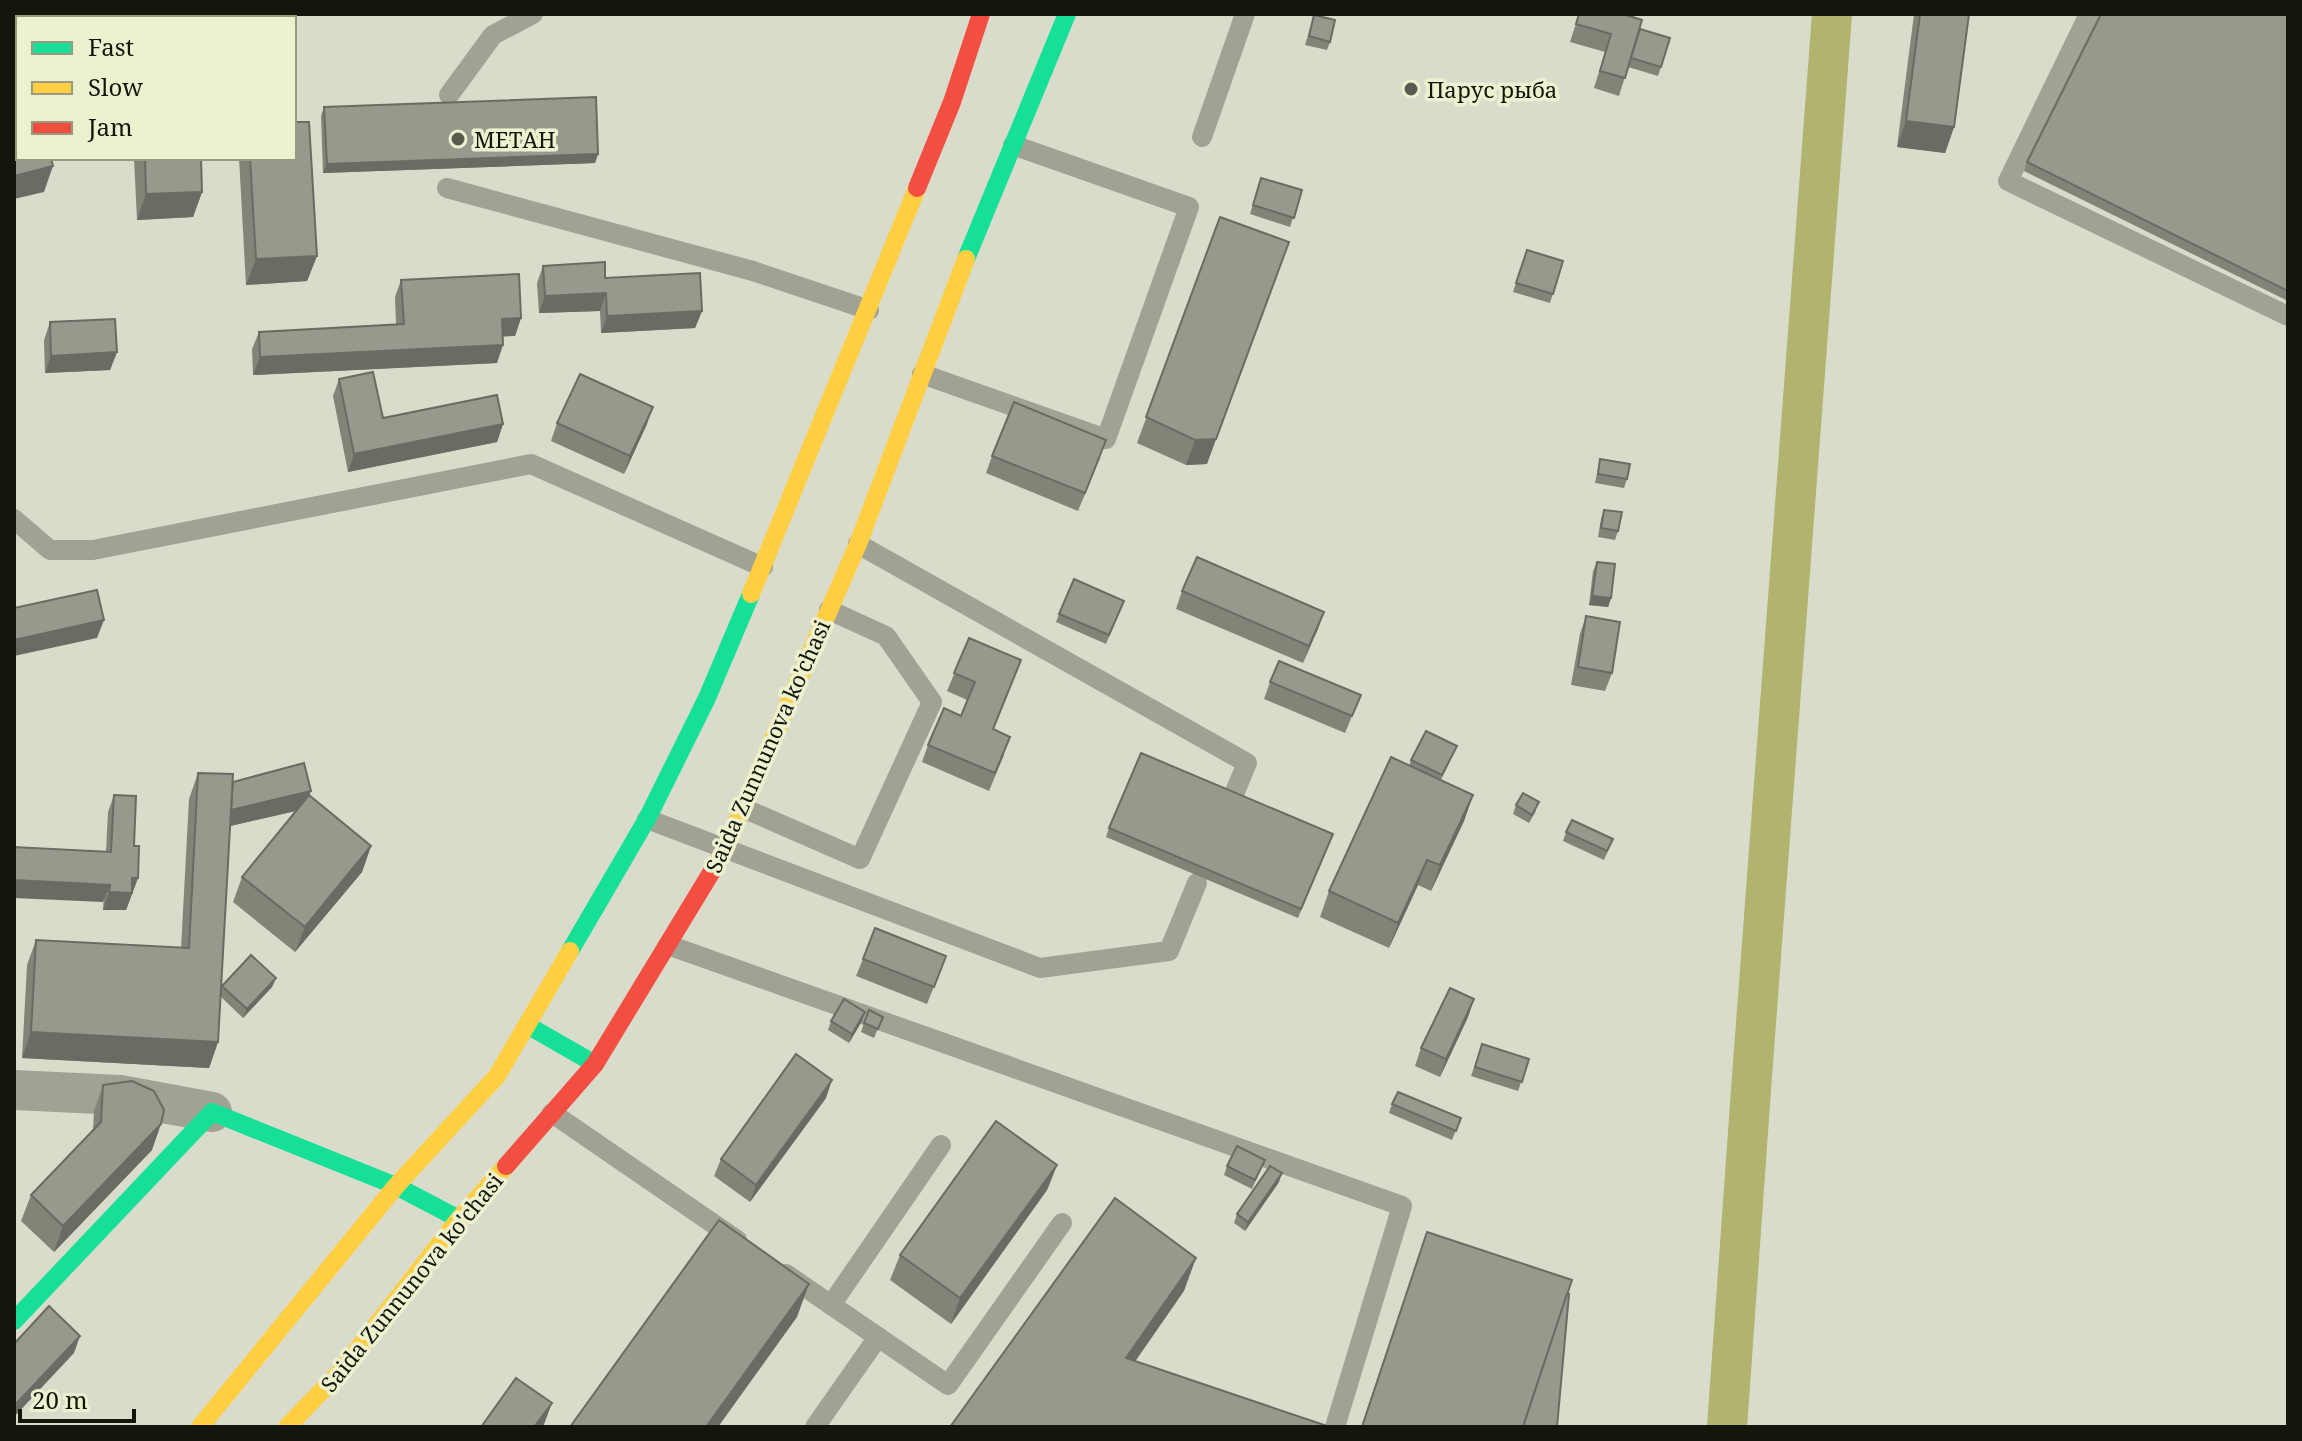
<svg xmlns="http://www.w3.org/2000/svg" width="2302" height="1441" font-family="'Noto Serif',serif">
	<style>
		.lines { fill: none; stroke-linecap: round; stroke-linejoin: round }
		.canal { stroke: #b0b46e; stroke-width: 40 }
		.lane { stroke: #a1a294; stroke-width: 20 }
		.street { stroke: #a1a294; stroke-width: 40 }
		.fast { stroke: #16e098; stroke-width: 18 }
		.slow { stroke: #ffcf43; stroke-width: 18 }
		.jam { stroke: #f24e42; stroke-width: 18 }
		.wall { fill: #838478 }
		.shaded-wall { fill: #6a6b62 }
		.building { fill: #98998c; stroke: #6a6b62; stroke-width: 2 }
		.poi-dot { fill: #5a5b4e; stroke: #eef1d0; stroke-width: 3 }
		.labels { text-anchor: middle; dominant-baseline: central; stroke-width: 7; stroke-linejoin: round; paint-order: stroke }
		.poi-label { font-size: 22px; fill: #15160b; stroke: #eef1d0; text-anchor: start }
		.street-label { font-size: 22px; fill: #15160b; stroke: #eef1d0 }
	</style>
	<rect width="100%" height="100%" fill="#dadccb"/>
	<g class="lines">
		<polyline class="canal" points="1727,1427 1752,1076 1832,14"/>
		<g class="lane">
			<polyline points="2089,14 2008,181 2288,316"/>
			<polyline points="449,95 493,35 533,14"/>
			<polyline points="1202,137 1245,14"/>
			<polyline points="447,188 753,271 869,310"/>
			<polyline points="922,374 1106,439 1189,207 1013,145"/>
			<polyline points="14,519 50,550 93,550 531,464 763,567"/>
			<polyline points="858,544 1247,763 1234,794"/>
			<polyline points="743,808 860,859 932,702 886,636 829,610"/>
			<polyline points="647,819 1040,968 1169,951 1197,883"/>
			<polyline points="668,945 1402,1206 1335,1427"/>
			<polyline points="552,1113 737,1240"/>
			<polyline points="786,1274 948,1385 1062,1223"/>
			<polyline points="831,1305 941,1145"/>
			<polyline points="815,1427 878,1337"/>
		</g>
		<polyline class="street" points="14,1090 120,1095 212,1112"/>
		<g class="fast">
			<polyline points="966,259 1067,14"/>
			<polyline points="570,951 647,819 707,698 751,594"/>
			<polyline points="527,1025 595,1064"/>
			<polyline points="14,1321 212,1112 396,1186 459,1219"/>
		</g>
		<g class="slow">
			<polyline points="751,594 917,188"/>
			<polyline points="717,863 725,849 858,544 966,259"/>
			<polyline points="200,1427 396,1186 497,1076 570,951"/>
			<polyline points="287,1427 340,1372 459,1219 506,1166"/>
		</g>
		<g class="jam">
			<polyline points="917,188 952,102 981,14"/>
			<polyline points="506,1166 595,1064 717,863"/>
		</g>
	</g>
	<g class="wall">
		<polygon points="126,14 204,14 203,18 127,18"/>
		<polygon points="1579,14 1623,14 1640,29 1661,67 1658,76 1628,67 1619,96 1594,88 1605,52 1570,42"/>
		<polygon points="1914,14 1969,14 1954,127 1945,153 1897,147"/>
		<polygon points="2288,14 2288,301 2024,171 2027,162"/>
		<polygon points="1314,15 1330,42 1327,50 1305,45"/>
		<polygon points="324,107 598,154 595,163 323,173 321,116"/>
		<polygon points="134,158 201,158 202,192 193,217 137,220"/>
		<polygon points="239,158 294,158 317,256 307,281 246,285"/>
		<polygon points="1261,178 1302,190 1290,227 1250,214"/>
		<polygon points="1220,217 1207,464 1186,465 1137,443"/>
		<polygon points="1527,250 1563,261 1550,303 1513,292"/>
		<polygon points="543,266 605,278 702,311 695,328 601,333 600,311 539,313 537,283"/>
		<polygon points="401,280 521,318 515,336 503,336 497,363 253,375 252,349 259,332 396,324 395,297"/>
		<polygon points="50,322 117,352 110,370 45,373 44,340"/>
		<polygon points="339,379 383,418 503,424 497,442 348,472 333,396"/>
		<polygon points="557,423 647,424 624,474 551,441"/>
		<polygon points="992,456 1100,458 1078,511 986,473"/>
		<polygon points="1600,459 1627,479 1624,488 1595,483"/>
		<polygon points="1604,510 1618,531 1615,540 1598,537 1601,519"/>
		<polygon points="1597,562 1611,598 1608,607 1589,605 1593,571"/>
		<polygon points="1182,591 1324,612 1303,663 1176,609"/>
		<polygon points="1124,601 1106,644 1056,622 1059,614"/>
		<polygon points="1586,616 1612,673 1605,691 1571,685 1580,634"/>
		<polygon points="969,638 993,730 1004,755 989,791 922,762 928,745 961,716 967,700 947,691"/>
		<polygon points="1270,682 1361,695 1345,733 1264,699"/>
		<polygon points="1457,746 1441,780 1473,795 1464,821 1431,891 1418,885 1389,948 1320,917 1329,891 1409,766 1411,760"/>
		<polygon points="198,773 233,782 309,795 371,846 362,872 295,952 233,902 242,877 296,811 230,826 221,987 276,978 272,987 243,1018 221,997 218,1042 209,1068 22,1058 27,965 36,940 181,948 189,799"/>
		<polygon points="114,795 134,846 138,878 126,910 103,910 108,812"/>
		<polygon points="1516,805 1536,811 1529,823 1513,814"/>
		<polygon points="1109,828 1333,834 1298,918 1106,837"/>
		<polygon points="1566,832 1613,839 1604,860 1563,841"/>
		<polygon points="946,956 927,1004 856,976 863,959"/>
		<polygon points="1474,999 1468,1017 1440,1077 1415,1066 1421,1048"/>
		<polygon points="865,1012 862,1021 849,1043 828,1030 831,1021"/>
		<polygon points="883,1017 874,1038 861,1032 864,1023"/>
		<polygon points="1482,1044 1529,1059 1518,1091 1471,1076"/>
		<polygon points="103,1085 152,1150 54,1252 21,1221 31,1195 93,1130 94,1111"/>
		<polygon points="826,1098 750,1202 714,1176 721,1159"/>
		<polygon points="1392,1104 1461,1118 1452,1140 1389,1113"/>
		<polygon points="1265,1160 1252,1189 1224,1175 1227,1166"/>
		<polygon points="1057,1165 1047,1190 951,1324 890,1280 900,1255"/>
		<polygon points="1279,1182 1245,1231 1234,1223 1237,1214"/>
		<polygon points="1427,1232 1568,1294 1557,1427 1361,1427"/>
	</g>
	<g class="shaded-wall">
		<polygon points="187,14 204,14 203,18 186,18"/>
		<polygon points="1906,121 1954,127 1945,153 1897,147"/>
		<polygon points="598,154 595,163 323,173 327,164"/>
		<polygon points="53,166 44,192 14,199 14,176"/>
		<polygon points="202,192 193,217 137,220 146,194"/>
		<polygon points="1289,242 1207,464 1186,465 1195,440"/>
		<polygon points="317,256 307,281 246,285 256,259"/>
		<polygon points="606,293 600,311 539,313 545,296"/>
		<polygon points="702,311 695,328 601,333 607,316"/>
		<polygon points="521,318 515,336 495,337 502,319"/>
		<polygon points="503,345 497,363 253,375 260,357"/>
		<polygon points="117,352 110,370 45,373 51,356"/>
		<polygon points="653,407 647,424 624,474 630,456"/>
		<polygon points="503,424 497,442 348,472 354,454"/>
		<polygon points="1592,596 1611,598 1608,607 1589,605"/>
		<polygon points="1324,612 1318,629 1303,663 1309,646"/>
		<polygon points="104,620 97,638 14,656 14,640"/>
		<polygon points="311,791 304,809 222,828 229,811"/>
		<polygon points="1473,795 1464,821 1431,891 1440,865"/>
		<polygon points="371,846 362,872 295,952 305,927"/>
		<polygon points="1427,860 1418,885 1389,948 1398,923"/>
		<polygon points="132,878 138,878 126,910 103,910 109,892"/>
		<polygon points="14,880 110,885 103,902 14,898"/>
		<polygon points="276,978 272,987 243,1018 247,1009"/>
		<polygon points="1474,999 1468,1017 1440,1077 1446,1059"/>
		<polygon points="865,1012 862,1021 849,1043 852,1034"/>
		<polygon points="31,1032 218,1042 209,1068 22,1058"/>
		<polygon points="832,1080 826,1098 750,1202 756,1185"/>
		<polygon points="161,1124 152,1150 54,1252 63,1226"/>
		<polygon points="1057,1165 1047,1190 951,1324 960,1298"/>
		<polygon points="1282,1173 1279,1182 1245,1231 1248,1222"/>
		<polygon points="1196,1258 1184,1291 1114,1392 1126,1358"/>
		<polygon points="809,1284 797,1317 718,1427 706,1427"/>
		<polygon points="80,1336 74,1353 14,1417 14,1406"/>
		<polygon points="552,1403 543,1427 534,1427"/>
	</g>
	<g class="building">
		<rect x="137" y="14" width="56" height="4"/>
		<polygon points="1579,14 1623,14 1642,20 1625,78 1600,71 1611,34 1576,24"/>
		<polygon points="1920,14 1969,14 1954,127 1906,121"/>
		<polygon points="2101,14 2288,14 2288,291 2027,162"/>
		<polygon points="1314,15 1335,20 1330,42 1309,36"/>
		<polygon points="18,24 18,158 51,158 53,166 14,176 14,25"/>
		<polygon points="1640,29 1670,38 1661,67 1631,58"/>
		<polygon points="596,97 598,154 327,164 324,107"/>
		<polygon points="294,122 309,122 317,256 256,259 250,158 294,158"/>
		<polygon points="145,158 201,158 202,192 146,194"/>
		<polygon points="1261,178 1302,190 1294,218 1253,205"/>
		<polygon points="1220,217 1289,242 1216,439 1195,440 1146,417"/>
		<polygon points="1527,250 1563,261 1553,294 1516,283"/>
		<polygon points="605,262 605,278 700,273 702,311 607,316 606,293 545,296 543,266"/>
		<polygon points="519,274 521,318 502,319 503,345 260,357 259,332 404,324 401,280"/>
		<polygon points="115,319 117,352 51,356 50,322"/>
		<polygon points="373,372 383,418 497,395 503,424 354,454 339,379"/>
		<polygon points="580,374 653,407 630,456 557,423"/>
		<polygon points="1014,402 1106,440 1085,493 992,456"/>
		<polygon points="1600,459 1630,464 1627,479 1598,474"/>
		<polygon points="1604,510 1622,512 1618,531 1601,528"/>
		<polygon points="1197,557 1324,612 1309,646 1182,591"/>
		<polygon points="1597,562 1615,564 1611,598 1592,596"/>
		<polygon points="1074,579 1124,601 1109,635 1059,614"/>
		<polygon points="97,590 104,620 14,640 14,608"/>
		<polygon points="1586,616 1620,622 1612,673 1578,667"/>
		<polygon points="969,638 1021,660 993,729 1010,737 995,773 928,745 944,708 961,716 975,682 954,673"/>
		<polygon points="1279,661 1361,695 1352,716 1270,682"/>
		<polygon points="1426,731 1457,746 1442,775 1411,760"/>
		<polygon points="1141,753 1333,834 1301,909 1109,828"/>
		<polygon points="1391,757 1473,795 1440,865 1427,860 1398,923 1329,891"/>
		<polygon points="304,763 311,791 231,810 233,782"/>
		<polygon points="198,773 233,774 218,1042 31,1032 36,940 189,948"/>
		<polygon points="1523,793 1539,802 1532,815 1516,805"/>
		<polygon points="114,795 136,796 134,846 139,846 138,878 132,878 132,893 109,892 110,885 14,880 14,847 111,852"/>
		<polygon points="309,795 371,846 305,927 242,877"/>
		<polygon points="1572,820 1613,839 1607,851 1566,832"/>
		<polygon points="875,928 946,956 934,987 863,959"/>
		<polygon points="251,955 276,978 247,1009 222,986"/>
		<polygon points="1450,988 1474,999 1446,1059 1421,1048"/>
		<polygon points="844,999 865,1012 852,1034 831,1021"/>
		<polygon points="869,1010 883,1017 878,1029 864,1023"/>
		<polygon points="1482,1044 1529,1059 1522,1082 1475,1067"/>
		<polygon points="796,1054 832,1080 756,1185 721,1159"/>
		<polygon points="132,1081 154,1091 164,1110 161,1124 63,1226 31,1195 101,1122 103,1085"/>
		<polygon points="1398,1092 1461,1118 1456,1131 1392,1104"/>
		<polygon points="996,1121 1057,1165 960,1298 900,1255"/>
		<polygon points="1237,1146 1265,1160 1255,1180 1227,1166"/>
		<polygon points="1270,1166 1282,1173 1248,1222 1237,1214"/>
		<polygon points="1115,1198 1196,1258 1126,1358 1330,1427 950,1427"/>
		<polygon points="719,1220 809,1284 706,1427 570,1427"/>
		<polygon points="1427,1232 1572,1280 1523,1427 1362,1427"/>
		<polygon points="1567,1294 1569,1294 1557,1427 1523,1427"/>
		<polygon points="49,1306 80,1336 14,1406 14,1344"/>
		<polygon points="516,1378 552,1403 534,1427 481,1427"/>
	</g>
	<g class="poi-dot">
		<circle cx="1411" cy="89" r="8"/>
		<circle cx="458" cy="139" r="8"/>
	</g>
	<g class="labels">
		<g class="poi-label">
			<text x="1427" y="89">Парус рыба</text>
			<text x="474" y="139">МЕТАН</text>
		</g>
		<g class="street-label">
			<text transform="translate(767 746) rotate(-66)">Saida Zunnunova ko'chasi</text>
			<text transform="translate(411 1282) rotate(-51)">Saida Zunnunova ko'chasi</text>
		</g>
	</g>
	<rect width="2302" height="1441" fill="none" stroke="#15160b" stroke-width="32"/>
	<rect x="16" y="16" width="280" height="144" fill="#eef1d0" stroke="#979981" stroke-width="2"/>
	<rect x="32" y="42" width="40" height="12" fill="#16e098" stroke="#979981" stroke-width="2"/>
	<text x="88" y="56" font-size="24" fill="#15160b">Fast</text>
	<rect x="32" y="82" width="40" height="12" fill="#ffcf43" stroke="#979981" stroke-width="2"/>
	<text x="88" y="96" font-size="24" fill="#15160b">Slow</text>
	<rect x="32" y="122" width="40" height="12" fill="#f24e42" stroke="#979981" stroke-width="2"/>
	<text x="88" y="136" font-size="24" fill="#15160b">Jam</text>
	<path d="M20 1409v12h114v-12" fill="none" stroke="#15160b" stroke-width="4"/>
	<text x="32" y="1409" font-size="24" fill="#15160b" stroke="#eef1d0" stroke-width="6" paint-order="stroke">20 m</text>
</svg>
